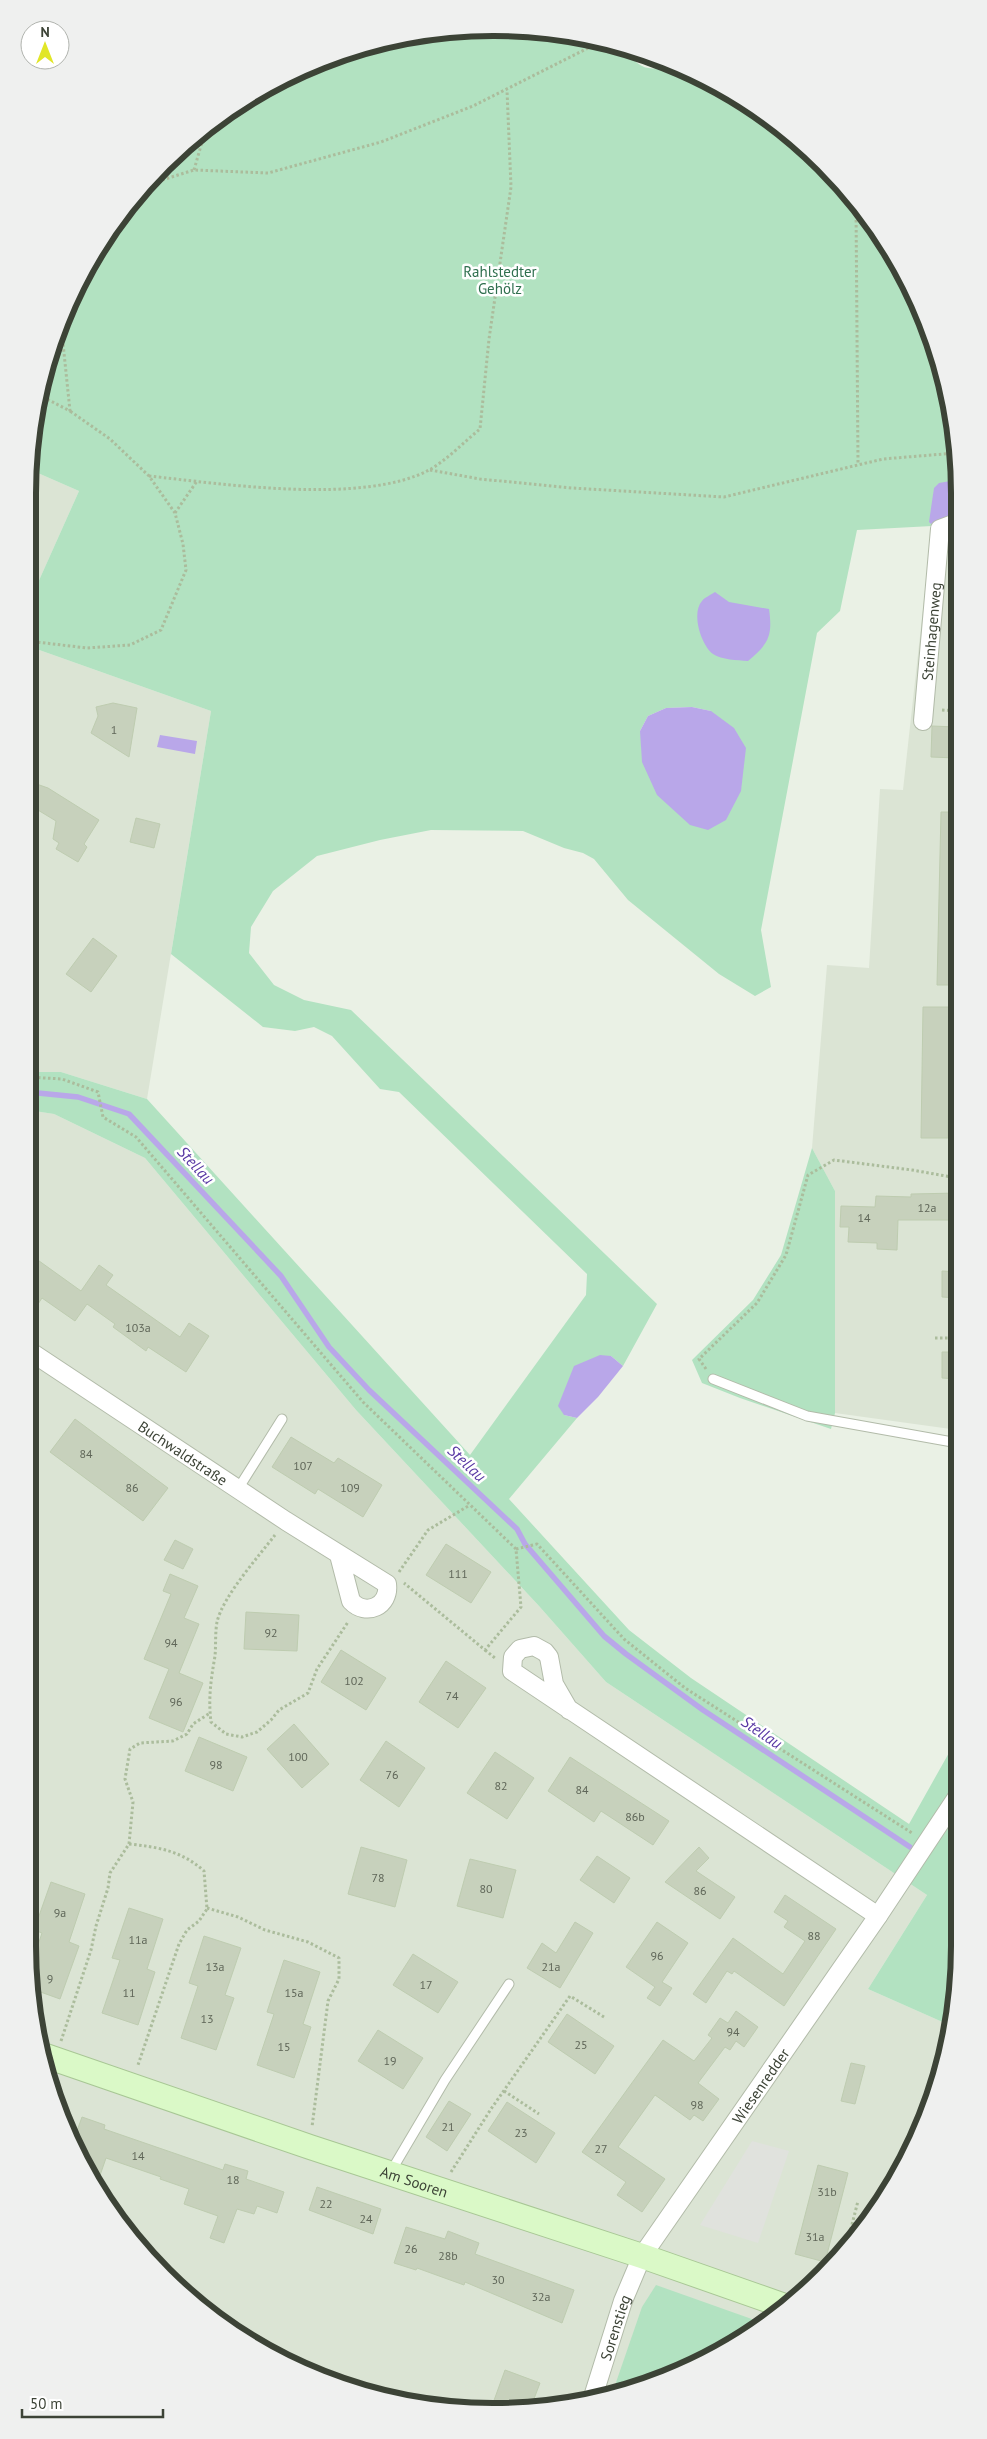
<svg xmlns="http://www.w3.org/2000/svg" width="987" height="2439" font-family="'PT Sans',sans-serif">
	<style>
		.residential { fill: #dbe4d4 }
		.green { fill: #b2e2c1; fill-rule: evenodd }
		.parking { fill: #e0e2dd }
		.water { fill: #b9a7e9 }
		.lines { fill: none; stroke-linecap: round; stroke-linejoin: round }
		.stream { stroke: #b9a7e9; stroke-width: 5.5 }
		.building { fill: #c7d1bc; stroke: #beccb0 }
		.lane-casing { stroke: #b2bba9; stroke-width: 11 }
		.street-casing { stroke: #b2bba9; stroke-width: 20 }
		.secondary-casing { stroke: #a8c795; stroke-width: 26 }
		.path { stroke: #abbc9c; stroke-width: 3; stroke-dasharray: 2.5 2.5; stroke-linecap: butt }
		.lane { stroke: #fff; stroke-width: 9 }
		.street { stroke: #fff; stroke-width: 18 }
		.secondary { stroke: #daf9c7; stroke-width: 24 }
		.labels { text-anchor: middle; dominant-baseline: central; stroke-width: 5; stroke-linejoin: round; paint-order: stroke }
		.number-label { font-size: 12px; fill: #5f6658 }
		.park-label { font-size: 15px; fill: #2f6f4e; stroke: #fff }
		.street-label { font-size: 15px; fill: #3c4336; stroke: #fff }
		.water-label { font-size: 16px; font-style: italic; fill: #5939a4; stroke: #fff }
		.rim { fill: none; stroke: #3c4336; stroke-width: 6 }
	</style>
	<rect width="100%" height="100%" fill="#eaf1e5"/>
	<g class="residential">
		<polygon points="31,470 79,491 28,605 28,494"/>
		<polygon points="956,516 958,1430 835,1413 835,1191 812,1148 827,965 869,968 880,789 903,790 932,527"/>
		<polygon points="28,646 211,711 147,1099 61,1072 28,1072"/>
		<polygon points="28,1110 54,1114 145,1158 356,1410 539,1606 606,1682 927,1895 868,1989 947,2024 935,2095 863,2229 752,2333 672,2376 585,2402 432,2407 344,2387 261,2349 143,2253 90,2178 52,2096 28,1945"/>
	</g>
	<g class="green">
		<path d="M463,29L554,31L625,48C637,67 647,73 669,65L753,106L844,186L912,288L955,432L956,514L932,526L857,530L840,611L817,633L761,930L771,987L755,996L719,974L628,900L594,859L583,853L564,848L523,831L431,830L380,840L317,856L273,891L251,927L249,953L274,985L304,1000L351,1010L657,1304L623,1366L611,1356L564,1415L577,1418L509,1499L629,1630L691,1678L909,1824L959,1735V1945L947,2024L868,1989L927,1895L606,1682L539,1606L356,1410L145,1158L54,1114L28,1110V1072H61L147,1099L470,1455L586,1295L587,1274L399,1092L380,1089L332,1036L314,1027L295,1031L263,1027L171,954L211,711L28,646V605L79,491L31,470L52,344L90,261L143,186L210,124L287,76L373,43ZM692,707L711,711L640,731L648,716L666,708Z"/>
		<polygon points="812,1148 835,1191 835,1413 831,1429 740,1398 702,1383 692,1360 753,1300 781,1255"/>
		<polygon points="656,2285 763,2323 752,2333 672,2376 612,2394 642,2307"/>
	</g>
	<polygon class="parking" points="752,2141 789,2151 758,2243 700,2225"/>
	<g class="water">
		<polygon points="956,480 956,512 931,524 929,522 934,488 939,483"/>
		<path d="M715,592L729,602L769,609C773,637 768,644 748,661C737,660 722,660 713,654C701,645 691,613 702,601C705,597 711,595 715,592Z"/>
		<polygon points="692,707 711,711 734,728 746,748 741,791 726,820 708,830 690,825 657,795 642,762 640,731 648,716 666,708"/>
		<polygon points="160,735 197,741 195,754 157,747"/>
		<polygon points="600,1355 611,1356 623,1366 598,1397 577,1418 564,1415 558,1406 574,1366"/>
	</g>
	<g class="lines">
		<polyline class="stream" points="28,1092 78,1097 129,1114 281,1276 329,1347 369,1390 517,1529 525,1544 604,1636 626,1654 703,1710 910,1847"/>
	</g>
	<g class="building">
		<polygon points="113,703 137,708 129,757 91,733 98,716 96,707"/>
		<polygon points="932,726 956,727 956,758 931,757"/>
		<polygon points="28,781 48,788 99,820 84,844 87,847 78,862 56,849 59,843 53,839 56,821 28,804"/>
		<polygon points="941,812 956,812 957,985 937,985"/>
		<polygon points="136,818 160,824 154,848 130,842"/>
		<polygon points="93,938 117,956 91,992 66,974"/>
		<polygon points="923,1007 950,1007 948,1138 921,1138"/>
		<polygon points="958,1193 958,1220 898,1220 897,1250 877,1249 877,1243 848,1242 849,1227 840,1227 841,1206 875,1207 876,1196 911,1197 911,1194"/>
		<polygon points="28,1253 81,1291 99,1265 113,1275 106,1285 180,1337 189,1323 209,1336 186,1372 148,1347 146,1351 113,1327 115,1324 87,1304 75,1321 42,1298 38,1304 28,1296"/>
		<polygon points="942,1271 958,1272 958,1298 942,1297"/>
		<polygon points="942,1352 958,1352 958,1379 942,1378"/>
		<polygon points="75,1419 168,1488 143,1521 50,1452"/>
		<polygon points="291,1437 334,1463 338,1458 382,1485 363,1517 318,1489 315,1494 272,1467"/>
		<polygon points="175,1540 193,1549 183,1569 164,1560"/>
		<polygon points="446,1544 491,1572 471,1603 426,1575"/>
		<polygon points="170,1574 198,1586 184,1618 199,1624 179,1673 203,1683 183,1732 149,1718 169,1669 144,1659 171,1594 163,1591"/>
		<polygon points="246,1612 299,1615 297,1651 244,1649"/>
		<polygon points="341,1650 386,1678 366,1710 321,1682"/>
		<polygon points="446,1661 486,1688 458,1728 419,1702"/>
		<polygon points="294,1724 329,1764 302,1788 267,1749"/>
		<polygon points="199,1737 247,1757 233,1791 185,1771"/>
		<polygon points="386,1741 425,1768 399,1807 360,1780"/>
		<polygon points="495,1752 534,1778 507,1819 467,1793"/>
		<polygon points="570,1757 669,1821 653,1845 601,1811 594,1822 548,1791"/>
		<polygon points="361,1847 407,1860 395,1907 348,1894"/>
		<polygon points="699,1847 709,1858 696,1871 735,1897 720,1919 665,1882"/>
		<polygon points="597,1856 630,1878 614,1903 580,1880"/>
		<polygon points="470,1859 516,1870 503,1918 457,1906"/>
		<polygon points="51,1882 85,1894 69,1942 79,1946 60,1999 35,1990 31,1966 42,1933 34,1930"/>
		<polygon points="785,1895 836,1929 784,2006 734,1971 732,1974 727,1971 706,2003 693,1994 733,1938 783,1974 805,1941 784,1927 788,1921 774,1912"/>
		<polygon points="129,1908 163,1919 147,1969 155,1972 138,2025 102,2013 120,1960 112,1958"/>
		<polygon points="575,1922 593,1933 560,1988 527,1968 542,1943 556,1953"/>
		<polygon points="657,1922 688,1943 662,1982 672,1988 660,2006 647,1998 655,1987 626,1967"/>
		<polygon points="204,1936 241,1948 225,1995 234,1998 216,2050 181,2038 198,1986 189,1983"/>
		<polygon points="413,1954 458,1982 438,2013 393,1985"/>
		<polygon points="284,1960 320,1972 303,2024 311,2027 294,2078 257,2065 274,2014 267,2012"/>
		<polygon points="736,2011 758,2027 744,2047 736,2041 730,2050 725,2047 698,2083 719,2099 703,2121 694,2115 690,2120 655,2095 618,2147 665,2179 642,2212 617,2195 626,2182 582,2152 663,2040 694,2061 712,2038 708,2035 720,2018 728,2023"/>
		<polygon points="567,2014 614,2046 595,2074 548,2042"/>
		<polygon points="378,2030 423,2058 403,2089 358,2061"/>
		<polygon points="851,2063 865,2066 855,2104 841,2101"/>
		<polygon points="449,2101 471,2114 447,2151 426,2137"/>
		<polygon points="507,2102 555,2133 536,2163 488,2131"/>
		<polygon points="82,2117 105,2125 104,2129 223,2170 225,2164 248,2171 246,2179 284,2192 277,2213 257,2206 254,2214 237,2209 224,2243 210,2238 218,2216 184,2204 189,2189 160,2179 161,2177 106,2158 96,2187 90,2178 73,2142"/>
		<polygon points="818,2165 848,2173 825,2262 795,2254"/>
		<polygon points="317,2187 381,2209 373,2234 309,2210"/>
		<polygon points="406,2227 445,2239 448,2231 479,2243 475,2254 574,2290 562,2323 465,2282 464,2285 417,2268 416,2270 394,2263"/>
		<polygon points="505,2370 540,2383 532,2404 492,2406"/>
	</g>
	<g class="lines">
		<g class="lane-casing">
			<g id="lane">
				<polyline points="713,1379 807,1416 958,1443"/>
				<polyline points="238,1489 282,1419"/>
				<polyline points="390,2173 445,2080 509,1984"/>
			</g>
		</g>
		<g class="street-casing">
			<g id="street">
				<polyline points="641,52 651,56"/>
				<path id="s1" d="M923,721L940,529L956,523"/>
				<path id="s2" d="M28,1350L286,1521L387,1584C390,1606 366,1617 351,1601L339,1555"/>
				<polyline points="569,1710 554,1684 549,1657 545,1652 534,1646 520,1649 513,1657 512,1671 878,1916"/>
				<path id="s3" d="M592,2400L623,2301L642,2256L878,1916L959,1794"/>
			</g>
		</g>
		<g class="secondary-casing">
			<g id="secondary">
				<path id="s4" d="M46,2056L310,2147L642,2256L782,2305"/>
			</g>
		</g>
		<g class="path">
			<polyline points="194,170 206,128"/>
			<polyline points="143,186 194,170 268,173 381,142 473,106 600,42"/>
			<polyline points="856,205 858,464"/>
			<polyline points="43,397 70,411 61,324"/>
			<polyline points="430,470 480,479 572,488 724,497 883,459 956,453"/>
			<path d="M149,476C223,484 363,505 429,470C447,460 464,442 480,429L489,339L511,187L507,90"/>
			<polyline points="175,513 197,481"/>
			<polyline points="28,641 87,648 130,645 161,630 186,570 183,544 175,513 149,476 110,439 70,411"/>
			<polyline points="942,710 956,711"/>
			<polyline points="28,1077 62,1079 98,1092 103,1117 136,1137 363,1402 516,1549 521,1607 485,1650 404,1583"/>
			<polyline points="935,1338 958,1338"/>
			<polyline points="706,1369 699,1359 757,1303 786,1255 808,1175 834,1160 912,1170 957,1178"/>
			<path d="M275,1535C259,1556 223,1596 217,1622C215,1633 216,1645 215,1656C211,1679 208,1699 211,1722L226,1734L242,1737L257,1732L271,1720L279,1710L308,1693L317,1669L348,1622"/>
			<polyline points="516,1549 537,1544 624,1639 685,1688 912,1833"/>
			<polyline points="399,1572 428,1530 470,1505"/>
			<polyline points="485,1650 495,1658"/>
			<path d="M129,1844C158,1847 182,1851 204,1871L207,1909L199,1921L187,1930L179,1944L138,2065"/>
			<polyline points="207,1908 238,1917 265,1930 308,1942 339,1958 339,1979 328,2001 312,2127"/>
			<polyline points="61,2041 91,1950 96,1926 108,1888 110,1873 129,1844 133,1802 125,1779 130,1749 140,1743 173,1741 187,1734 193,1724 210,1713"/>
			<polyline points="504,2091 539,2114"/>
			<polyline points="451,2172 491,2109 570,1996 604,2017"/>
			<polyline points="847,2244 858,2201"/>
		</g>
		<use href="#lane" class="lane"/>
		<use href="#street" class="street"/>
		<use href="#secondary" class="secondary"/>
	</g>
	<g class="labels">
		<g class="number-label">
			<text x="114" y="729">1</text>
			<text x="927" y="1207">12a</text>
			<text x="864" y="1217">14</text>
			<text x="138" y="1327">103a</text>
			<text x="86" y="1453">84</text>
			<text x="303" y="1465">107</text>
			<text x="132" y="1487">86</text>
			<text x="350" y="1487">109</text>
			<text x="458" y="1573">111</text>
			<text x="271" y="1632">92</text>
			<text x="171" y="1642">94</text>
			<text x="354" y="1680">102</text>
			<text x="452" y="1695">74</text>
			<text x="176" y="1701">96</text>
			<text x="298" y="1756">100</text>
			<text x="216" y="1764">98</text>
			<text x="392" y="1774">76</text>
			<text x="501" y="1785">82</text>
			<text x="582" y="1789">84</text>
			<text x="635" y="1816">86b</text>
			<text x="378" y="1877">78</text>
			<text x="486" y="1888">80</text>
			<text x="700" y="1890">86</text>
			<text x="60" y="1912">9a</text>
			<text x="814" y="1935">88</text>
			<text x="138" y="1939">11a</text>
			<text x="657" y="1955">96</text>
			<text x="215" y="1966">13a</text>
			<text x="551" y="1966">21a</text>
			<text x="50" y="1978">9</text>
			<text x="426" y="1984">17</text>
			<text x="129" y="1992">11</text>
			<text x="294" y="1992">15a</text>
			<text x="207" y="2018">13</text>
			<text x="733" y="2031">94</text>
			<text x="581" y="2044">25</text>
			<text x="284" y="2046">15</text>
			<text x="390" y="2060">19</text>
			<text x="697" y="2104">98</text>
			<text x="448" y="2126">21</text>
			<text x="521" y="2132">23</text>
			<text x="601" y="2148">27</text>
			<text x="138" y="2155">14</text>
			<text x="233" y="2179">18</text>
			<text x="827" y="2191">31b</text>
			<text x="326" y="2203">22</text>
			<text x="366" y="2218">24</text>
			<text x="815" y="2236">31a</text>
			<text x="411" y="2248">26</text>
			<text x="448" y="2255">28b</text>
			<text x="498" y="2279">30</text>
			<text x="541" y="2296">32a</text>
		</g>
		<g class="park-label">
			<text x="500" y="271">Rahlstedter<tspan x="500" dy="17">Gehölz</tspan></text>
		</g>
		<g class="street-label">
			<text stroke="none"><textPath href="#s1" startOffset="90">Steinhagenweg</textPath></text>
			<text stroke="none"><textPath href="#s2" startOffset="186">Buchwaldstraße</textPath></text>
			<text stroke="none"><textPath href="#s3" startOffset="360">Wiesenredder</textPath></text>
			<text stroke="none"><textPath href="#s4" startOffset="389">Am Sooren</textPath></text>
			<text stroke="none"><textPath href="#s3" startOffset="76">Sorenstieg</textPath></text>
		</g>
		<g class="water-label">
			<text transform="translate(196 1165) rotate(47)">Stellau</text>
			<text transform="translate(467 1463) rotate(43)">Stellau</text>
			<text transform="translate(762 1732) rotate(34)">Stellau</text>
		</g>
	</g>
	<path d="M0 0H987V2439H0ZM493 36H494A457 457 0 0 1 951 493V1946A457 457 0 0 1 494 2403H493A457 457 0 0 1 36 1946V493A457 457 0 0 1 493 36Z" fill="#eff0ef" fill-rule="evenodd"/>
	<path class="rim" d="M493 36H494A457 457 0 0 1 951 493V1946A457 457 0 0 1 494 2403H493A457 457 0 0 1 36 1946V493A457 457 0 0 1 493 36Z"/>
	<g transform="translate(45 45)"><circle r="24" fill="#ffffff" stroke="#b1b4af"/>
	<path d="M0-4L9 19L0 12L-9 19Z" fill="#e1e628"/>
	<text y="-8" font-size="14" font-weight="bold" text-anchor="middle" fill="#3c4336">N</text>
	</g>
	<path d="M22 2409v8h141v-8" fill="none" stroke="#3c4336" stroke-width="2.5"/>
	<text x="30" y="2409" font-size="15" fill="#3c4336" stroke="#ffffff" stroke-width="4" paint-order="stroke">50 m</text>
</svg>
